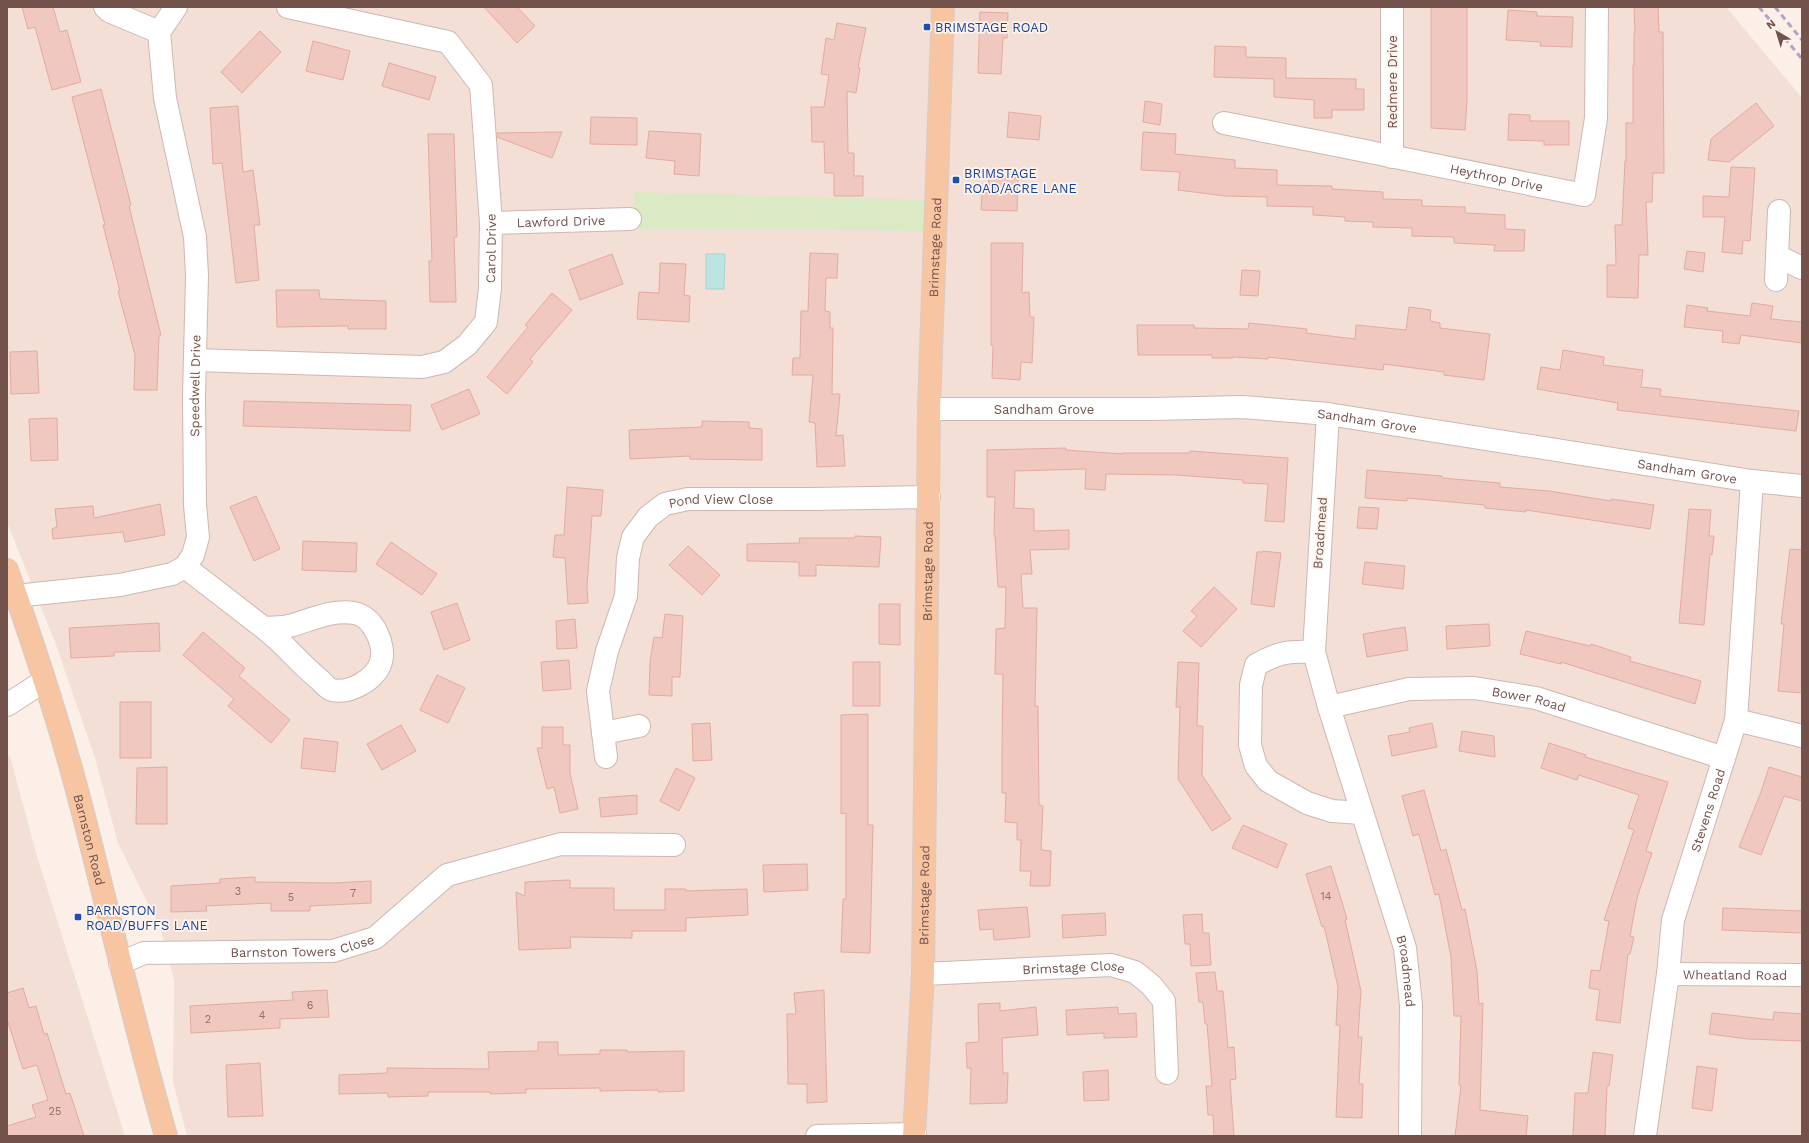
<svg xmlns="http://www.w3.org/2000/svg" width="1809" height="1143" font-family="'Work Sans',sans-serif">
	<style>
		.residential { fill: #f3dfd5 }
		.green { fill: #dbe9c5 }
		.water { fill: #bce4e1; stroke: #a2d6d2 }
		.building { fill: #f0c8bf; stroke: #e2aba0 }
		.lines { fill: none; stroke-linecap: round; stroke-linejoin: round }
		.minor-casing { stroke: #cfb7b0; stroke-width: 24 }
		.major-casing { stroke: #d5cbc9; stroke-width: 24 }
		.minor { stroke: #fff; stroke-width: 22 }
		.major { stroke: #f7c5a2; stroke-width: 22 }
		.rail { stroke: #afa5c5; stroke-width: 3; stroke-dasharray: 6 4; stroke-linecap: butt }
		.transit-dot { fill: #1a4fb4; stroke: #fef4ed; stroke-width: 1.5 }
		.labels { text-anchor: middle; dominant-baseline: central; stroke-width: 3.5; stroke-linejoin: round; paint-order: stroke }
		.number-label { font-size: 11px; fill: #937069 }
		.transit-label { font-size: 13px; fill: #164399; stroke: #fef4ed; text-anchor: start }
		.street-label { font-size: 13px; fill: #74524c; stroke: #fef4ed }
	</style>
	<rect width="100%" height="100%" fill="#fbefe7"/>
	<g class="residential">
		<polygon points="7,7 1726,7 1802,98 1802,1136 187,1136 173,1082 174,980 161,930 118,843 95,758 55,642 7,522"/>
		<polygon points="7,755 10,756 36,853 125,1136 7,1136"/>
	</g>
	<polygon class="green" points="634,192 931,200 929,232 836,229 635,229"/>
	<polygon class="water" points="706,254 725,254 724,289 706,289"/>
	<g class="building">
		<polygon points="22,7 53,7 60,32 67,30 81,82 52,90 35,27 28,29"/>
		<polygon points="484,7 517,7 535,26 517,43"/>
		<polygon points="1431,7 1467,7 1467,101 1465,130 1431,128"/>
		<polygon points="1634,7 1658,7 1659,32 1663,32 1664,173 1653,173 1652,202 1646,202 1648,255 1639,255 1638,298 1607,297 1607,265 1616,265 1615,225 1622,225 1625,161 1626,161 1626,123 1633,123 1633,65 1634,65 1634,33 1635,33"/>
		<polygon points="1508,10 1537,12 1537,16 1573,17 1572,47 1540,46 1541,42 1506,40"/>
		<polygon points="980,12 1008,13 1007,38 1003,38 1001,74 978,73"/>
		<polygon points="837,23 866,28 858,68 860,68 856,93 847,91 848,153 854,153 854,176 863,176 863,196 834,196 834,173 825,173 824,142 812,142 811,107 824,107 829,75 821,74 826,38 834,40"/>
		<polygon points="260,31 281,52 242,93 221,72"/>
		<polygon points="313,41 350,51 343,80 306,71"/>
		<polygon points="1215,46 1246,47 1246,57 1286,58 1286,78 1356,79 1356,89 1364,89 1364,110 1332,110 1332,118 1314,118 1314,100 1274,97 1274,79 1214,77"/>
		<polygon points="389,63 436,77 429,100 382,86"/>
		<polygon points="101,89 131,205 129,206 161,335 159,336 157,390 134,390 135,355 118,291 120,291 103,225 105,225 72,97"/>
		<polygon points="1145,101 1162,104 1160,125 1143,122"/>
		<polygon points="1756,103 1774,126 1729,162 1708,160 1711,139"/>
		<polygon points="238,106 243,172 253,170 260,225 254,225 259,280 236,283 222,163 213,164 210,108"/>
		<polygon points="1009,112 1041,116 1039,140 1007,137"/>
		<polygon points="1509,114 1530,115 1530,121 1569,121 1569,145 1544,145 1544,141 1508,140"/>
		<polygon points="591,117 637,118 637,145 590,144"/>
		<polygon points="649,131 701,134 699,176 674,174 675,161 646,158"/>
		<polygon points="562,132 552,158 497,137 497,133"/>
		<polygon points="1143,132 1176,134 1175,154 1235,160 1235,168 1277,170 1277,185 1332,186 1332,189 1383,192 1383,199 1422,200 1422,206 1465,207 1465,213 1505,215 1505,229 1525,230 1524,251 1494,251 1495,245 1454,243 1454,237 1412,236 1412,228 1373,227 1373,222 1345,221 1345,217 1313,215 1313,207 1267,206 1267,197 1225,196 1178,190 1180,172 1141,170"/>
		<polygon points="428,134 454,134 457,237 454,237 456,302 430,302 429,261 432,261"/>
		<polygon points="1731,167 1755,168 1750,241 1743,240 1742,254 1722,252 1725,217 1703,217 1703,196 1729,197"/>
		<polygon points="989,177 1018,178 1017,211 981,210 982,192 988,193"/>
		<polygon points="991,243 1023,243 1022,293 1029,292 1030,317 1034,317 1032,363 1021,362 1020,380 992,378 993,346 991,345"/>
		<polygon points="1687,251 1705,253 1703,272 1684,269"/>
		<polygon points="810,253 838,254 837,278 826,278 825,311 830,312 830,328 833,328 832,394 840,394 836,436 843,435 845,466 817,467 815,423 809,422 813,375 792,375 793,358 800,358 801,311 808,311"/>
		<polygon points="612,254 623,284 580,300 569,270"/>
		<polygon points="660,263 686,264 684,295 690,296 689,322 637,319 639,292 659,293"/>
		<polygon points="1242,270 1260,271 1258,296 1240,295"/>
		<polygon points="276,290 319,290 320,299 386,301 386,329 348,329 348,326 277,327"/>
		<polygon points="552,293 572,310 530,359 533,362 507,394 487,377 528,327 525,325"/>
		<polygon points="1752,303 1773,306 1771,319 1802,322 1802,343 1741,335 1739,344 1722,342 1723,331 1684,327 1687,305 1708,308 1707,311 1750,316"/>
		<polygon points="1409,307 1431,310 1430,321 1440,323 1440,328 1490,334 1484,380 1444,375 1444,372 1384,364 1383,370 1268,357 1268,359 1233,357 1233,358 1212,358 1212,355 1138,355 1137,325 1194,325 1194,328 1248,329 1249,323 1307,329 1306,333 1355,339 1356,325 1406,330"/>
		<polygon points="1563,350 1604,357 1603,365 1643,370 1641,387 1661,389 1660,396 1799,411 1796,431 1617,410 1618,403 1537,389 1541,367 1560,370"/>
		<polygon points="37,351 39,393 11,394 10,352"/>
		<polygon points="469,389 480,414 442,430 431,405"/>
		<polygon points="244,401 411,405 410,431 243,426"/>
		<polygon points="57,418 58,460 31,461 29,419"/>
		<polygon points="702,421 749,422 749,428 762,429 762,460 690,459 690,456 630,459 629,430 702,427"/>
		<polygon points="1066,448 1066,450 1122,454 1122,453 1190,453 1190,451 1288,458 1284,522 1265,521 1268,484 1243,483 1243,480 1177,475 1106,474 1105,490 1085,489 1086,469 1015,471 1014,508 1034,509 1034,531 1069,530 1069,549 1030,550 1032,574 1021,574 1023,608 1037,608 1035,706 1038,706 1039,805 1043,806 1041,850 1051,851 1050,886 1030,886 1031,871 1020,871 1021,840 1017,840 1017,823 1005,822 1006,793 1002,793 1002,748 1003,674 995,674 996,629 1005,628 1006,587 998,587 995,536 994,536 995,497 987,497 987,450"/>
		<polygon points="1367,470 1442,476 1442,478 1500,483 1500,487 1549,491 1611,501 1611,499 1654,505 1650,529 1526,510 1526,512 1485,508 1485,505 1407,498 1407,501 1365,498"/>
		<polygon points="567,487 603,490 601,516 592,516 587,586 588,603 568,604 565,558 553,557 555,535 564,535"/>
		<polygon points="256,496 280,549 254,561 230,507"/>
		<polygon points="160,504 165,535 125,542 123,532 53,539 52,529 57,527 55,509 93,506 94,518"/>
		<polygon points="1359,507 1379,508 1377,529 1357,528"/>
		<polygon points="1689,509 1711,510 1709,536 1714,536 1712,555 1710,554 1704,625 1679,623"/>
		<polygon points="855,536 881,537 879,567 816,565 816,576 799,576 799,562 747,561 747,544 800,543 799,538 855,538"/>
		<polygon points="303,541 357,543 356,572 302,570"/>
		<polygon points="391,542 437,574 422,595 376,564"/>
		<polygon points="688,546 720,575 702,595 669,565"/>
		<polygon points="1790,549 1802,550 1802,693 1778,691 1784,624 1781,624"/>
		<polygon points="1263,551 1281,553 1274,607 1251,604 1257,552 1263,552"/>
		<polygon points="1365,562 1405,566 1403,589 1362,584"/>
		<polygon points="1214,587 1237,609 1201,647 1183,631 1197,616 1191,611"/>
		<polygon points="457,603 470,640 444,650 431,612"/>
		<polygon points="879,604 900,604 900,645 879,644"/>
		<polygon points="665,614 683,616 680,677 672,677 672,696 649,695 650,662 654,637 662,638"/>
		<polygon points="575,619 577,648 557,649 556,621"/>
		<polygon points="159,623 160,651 114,652 114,656 71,658 69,628"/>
		<polygon points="1489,624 1490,646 1447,649 1446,626"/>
		<polygon points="1405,627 1408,650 1367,657 1363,634"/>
		<polygon points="1526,631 1590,646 1591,644 1631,657 1630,661 1701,681 1695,704 1561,662 1561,664 1520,654"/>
		<polygon points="203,632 245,668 239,676 290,720 271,743 228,706 234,699 183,655"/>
		<polygon points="569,660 571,689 543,691 541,662"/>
		<rect x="853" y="662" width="27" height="44"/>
		<polygon points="1178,662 1199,663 1197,726 1203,726 1202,775 1231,819 1212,831 1178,779 1180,707 1176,707"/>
		<polygon points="437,675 465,688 448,723 420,710"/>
		<rect x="120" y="702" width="31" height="56"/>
		<polygon points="868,714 868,825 873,825 870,953 841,952 843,899 846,899 846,813 841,814 841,715"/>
		<polygon points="710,723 712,760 693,761 692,724"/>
		<polygon points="1432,723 1437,747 1392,756 1388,736 1410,732 1409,728"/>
		<polygon points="401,725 416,751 382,770 367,744"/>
		<polygon points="542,727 563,727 563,745 570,745 570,773 578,809 560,813 554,787 547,789 537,748 542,748"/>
		<polygon points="1462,731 1494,736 1495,757 1459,751"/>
		<polygon points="304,738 338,742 335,772 301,768"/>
		<polygon points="1549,743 1586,755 1585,757 1668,782 1646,851 1652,853 1637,898 1630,936 1634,937 1630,954 1628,954 1620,1023 1596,1020 1600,990 1589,988 1591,970 1600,971 1609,921 1604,920 1634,830 1628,828 1639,795 1579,775 1577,780 1541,768"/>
		<polygon points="167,767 167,824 136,824 137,768"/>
		<polygon points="1769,767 1802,777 1802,801 1784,796 1761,855 1739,847 1761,792"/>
		<polygon points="676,768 695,778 679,811 660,801"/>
		<polygon points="1424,790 1441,851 1446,849 1462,910 1465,909 1477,971 1479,1004 1483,1003 1480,1110 1528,1116 1526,1136 1455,1136 1461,1086 1459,1085 1461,1016 1454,1016 1451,957 1439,894 1435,895 1419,834 1413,836 1402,796"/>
		<polygon points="637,795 637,814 601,817 599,798"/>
		<polygon points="1243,825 1287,844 1277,868 1232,848"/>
		<polygon points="807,864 808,890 764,892 763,865"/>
		<polygon points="1331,866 1347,919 1345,920 1361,991 1358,1037 1362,1037 1359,1084 1363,1084 1362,1118 1336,1117 1340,1025 1336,1025 1338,987 1324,926 1322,927 1306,874"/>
		<polygon points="255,877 255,882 334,883 371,881 371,903 310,906 310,911 271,911 271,903 206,906 207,911 171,912 171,886 220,883 220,879"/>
		<polygon points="570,880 570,888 614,888 614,910 665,910 665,889 686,889 686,891 747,889 748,915 686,918 686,931 632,931 632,938 570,937 571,948 519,950 516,892 525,896 525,882"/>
		<polygon points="1027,907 1030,937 994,940 993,929 980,930 978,910"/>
		<polygon points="1723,908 1802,911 1802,933 1722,930"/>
		<polygon points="1105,913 1106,935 1063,938 1062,915"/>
		<polygon points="1202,914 1203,933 1209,933 1211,965 1191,966 1190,944 1185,944 1183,915"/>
		<polygon points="1215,972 1217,991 1223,991 1228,1048 1234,1047 1236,1079 1230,1080 1234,1136 1214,1136 1213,1115 1208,1115 1206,1086 1212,1086 1207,1024 1205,1024 1203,1002 1199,1002 1196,973"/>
		<polygon points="23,988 29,1008 36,1006 44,1034 47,1033 66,1094 70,1093 84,1136 7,1136 7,1126 36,1117 32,1105 48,1100 37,1065 23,1069 7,1019 7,993"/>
		<polygon points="327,990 329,1017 280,1019 280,1028 191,1033 190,1006 293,1000 292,992"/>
		<polygon points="824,990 827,1102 807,1103 807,1084 788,1084 787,1014 796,1014 794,993"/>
		<polygon points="1000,1003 1000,1011 1036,1007 1038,1035 1002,1038 1003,1073 1008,1073 1007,1103 970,1104 971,1068 967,1068 966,1043 979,1042 978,1004"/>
		<polygon points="1118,1007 1118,1014 1136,1013 1137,1037 1104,1038 1104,1033 1067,1035 1066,1010"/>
		<polygon points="1774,1012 1802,1014 1802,1041 1748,1039 1709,1034 1712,1013 1773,1020"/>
		<polygon points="538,1042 558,1042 558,1055 600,1054 600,1050 627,1050 627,1052 684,1051 684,1091 658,1092 658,1090 600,1091 600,1088 526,1089 526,1093 490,1094 490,1092 428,1092 428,1096 388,1097 388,1093 339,1094 339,1075 387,1073 387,1068 489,1069 488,1052 538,1051"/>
		<polygon points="1593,1052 1613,1055 1609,1086 1607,1086 1605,1136 1573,1136 1575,1093 1588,1093"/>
		<polygon points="260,1063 263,1116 228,1117 226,1065"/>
		<polygon points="1697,1066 1717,1069 1712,1111 1692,1108"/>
		<polygon points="1108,1070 1109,1100 1084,1101 1083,1072"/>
	</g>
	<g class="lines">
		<g class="minor-casing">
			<g id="minor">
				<polyline points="105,7 109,11 159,32"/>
				<path id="s1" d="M1224,123C1344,147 1464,170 1584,195L1596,118L1597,7"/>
				<polyline points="1392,157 1392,7"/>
				<path id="s2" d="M491,223L630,219"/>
				<polyline points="1777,256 1802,268"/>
				<polyline points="1776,280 1779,211"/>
				<path id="s3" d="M195,360L422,367L444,362L467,345L486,322L490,288L491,223L481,85L448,42L288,7"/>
				<path id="s4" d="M929,409H1152L1243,407L1328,414L1752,481L1802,486"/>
				<path id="s5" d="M1328,414L1314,652L1329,707L1405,948L1411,1005L1410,1136"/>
				<path d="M185,567L264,628C285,644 300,664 320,680C323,683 328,689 332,690C350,694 375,680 381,662C386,645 373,616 354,613C332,609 309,621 289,626C281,628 272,627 264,628"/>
				<path id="s6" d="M16,596L120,585L172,574L185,567L193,555L198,537L195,505L194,396L197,276L195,237L165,98L159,32L176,7"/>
				<path d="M1314,652C1288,651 1279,652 1256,665L1251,685L1250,745L1256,766L1268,781L1307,803L1332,811L1362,813"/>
				<polyline points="7,705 44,681"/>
				<path id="s7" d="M1329,707L1409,689L1474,688L1536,698L1724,758"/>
				<polyline points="1736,720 1802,736"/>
				<polyline points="603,733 639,726"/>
				<path id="s8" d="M606,757L598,691L607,651L626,596L628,558L633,537L648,517L665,504L688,499H812L929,497"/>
				<path id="s9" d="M120,963L144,953L333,951L375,938L447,875L561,844L674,845"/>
				<path id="s10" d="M923,974L1111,965L1135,972L1151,985L1164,1001L1167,1073"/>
				<path id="s11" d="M1668,974L1802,975"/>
				<polyline points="817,1136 915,1134"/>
				<path id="s12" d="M1645,1136L1668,974L1673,920L1736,720L1752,481"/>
			</g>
		</g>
		<g class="major-casing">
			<g id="major">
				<path id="s13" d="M7,570C35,648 61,728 82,809C110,918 135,1028 166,1136"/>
				<path id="s14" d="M914,1136L923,974L929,409L943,7"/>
			</g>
		</g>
		<use href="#minor" class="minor"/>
		<use href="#major" class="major"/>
		<g class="rail">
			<polyline points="1759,7 1802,59"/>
			<polyline points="1775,7 1802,40"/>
		</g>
	</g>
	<g class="transit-dot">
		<rect x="923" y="23" width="8" height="8" rx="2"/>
		<rect x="952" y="176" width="8" height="8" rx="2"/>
		<rect x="74" y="913" width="8" height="8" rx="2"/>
	</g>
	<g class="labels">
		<g class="number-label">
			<text x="238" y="891">3</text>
			<text x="353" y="893">7</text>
			<text x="1326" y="896">14</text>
			<text x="291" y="897">5</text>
			<text x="310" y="1005">6</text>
			<text x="262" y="1015">4</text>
			<text x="208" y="1019">2</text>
			<text x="55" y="1111">25</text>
		</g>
		<g class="transit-label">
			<text x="935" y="27">BRIMSTAGE ROAD</text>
			<text x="964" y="173">BRIMSTAGE<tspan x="964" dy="15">ROAD/ACRE LANE</tspan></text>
			<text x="86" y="910">BARNSTON<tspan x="86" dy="15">ROAD/BUFFS LANE</tspan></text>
		</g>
		<g class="street-label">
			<text transform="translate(1392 82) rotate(-90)">Redmere Drive</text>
			<text stroke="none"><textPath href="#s1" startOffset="278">Heythrop Drive</textPath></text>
			<text stroke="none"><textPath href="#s2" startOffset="70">Lawford Drive</textPath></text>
			<text stroke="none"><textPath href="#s3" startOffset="382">Carol Drive</textPath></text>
			<text stroke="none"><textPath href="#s14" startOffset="889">Brimstage Road</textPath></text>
			<text stroke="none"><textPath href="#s6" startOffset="357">Speedwell Drive</textPath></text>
			<text stroke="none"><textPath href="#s4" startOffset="115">Sandham Grove</textPath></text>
			<text stroke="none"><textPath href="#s4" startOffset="439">Sandham Grove</textPath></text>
			<text stroke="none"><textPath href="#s4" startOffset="763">Sandham Grove</textPath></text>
			<text stroke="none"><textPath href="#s8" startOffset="328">Pond View Close</textPath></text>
			<text transform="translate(1320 533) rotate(-86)">Broadmead</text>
			<text stroke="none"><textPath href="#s14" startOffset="565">Brimstage Road</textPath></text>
			<text stroke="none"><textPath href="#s7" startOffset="203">Bower Road</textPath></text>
			<text stroke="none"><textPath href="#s12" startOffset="333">Stevens Road</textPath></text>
			<text stroke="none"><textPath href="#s13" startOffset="282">Barnston Road</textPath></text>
			<text stroke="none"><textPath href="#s14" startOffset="241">Brimstage Road</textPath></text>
			<text stroke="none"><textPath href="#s9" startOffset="185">Barnston Towers Close</textPath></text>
			<text stroke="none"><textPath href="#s10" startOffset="151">Brimstage Close</textPath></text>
			<text stroke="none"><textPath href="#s5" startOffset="571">Broadmead</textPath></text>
			<text stroke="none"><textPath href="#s11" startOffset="67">Wheatland Road</textPath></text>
		</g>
	</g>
	<rect width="1809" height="1143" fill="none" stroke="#74524c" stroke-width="16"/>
	<g transform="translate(1777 32) rotate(322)" stroke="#fef4ed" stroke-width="3" paint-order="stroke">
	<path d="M0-3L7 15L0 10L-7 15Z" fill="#74524c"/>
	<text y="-6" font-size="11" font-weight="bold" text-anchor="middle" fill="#74524c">N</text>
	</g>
</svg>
